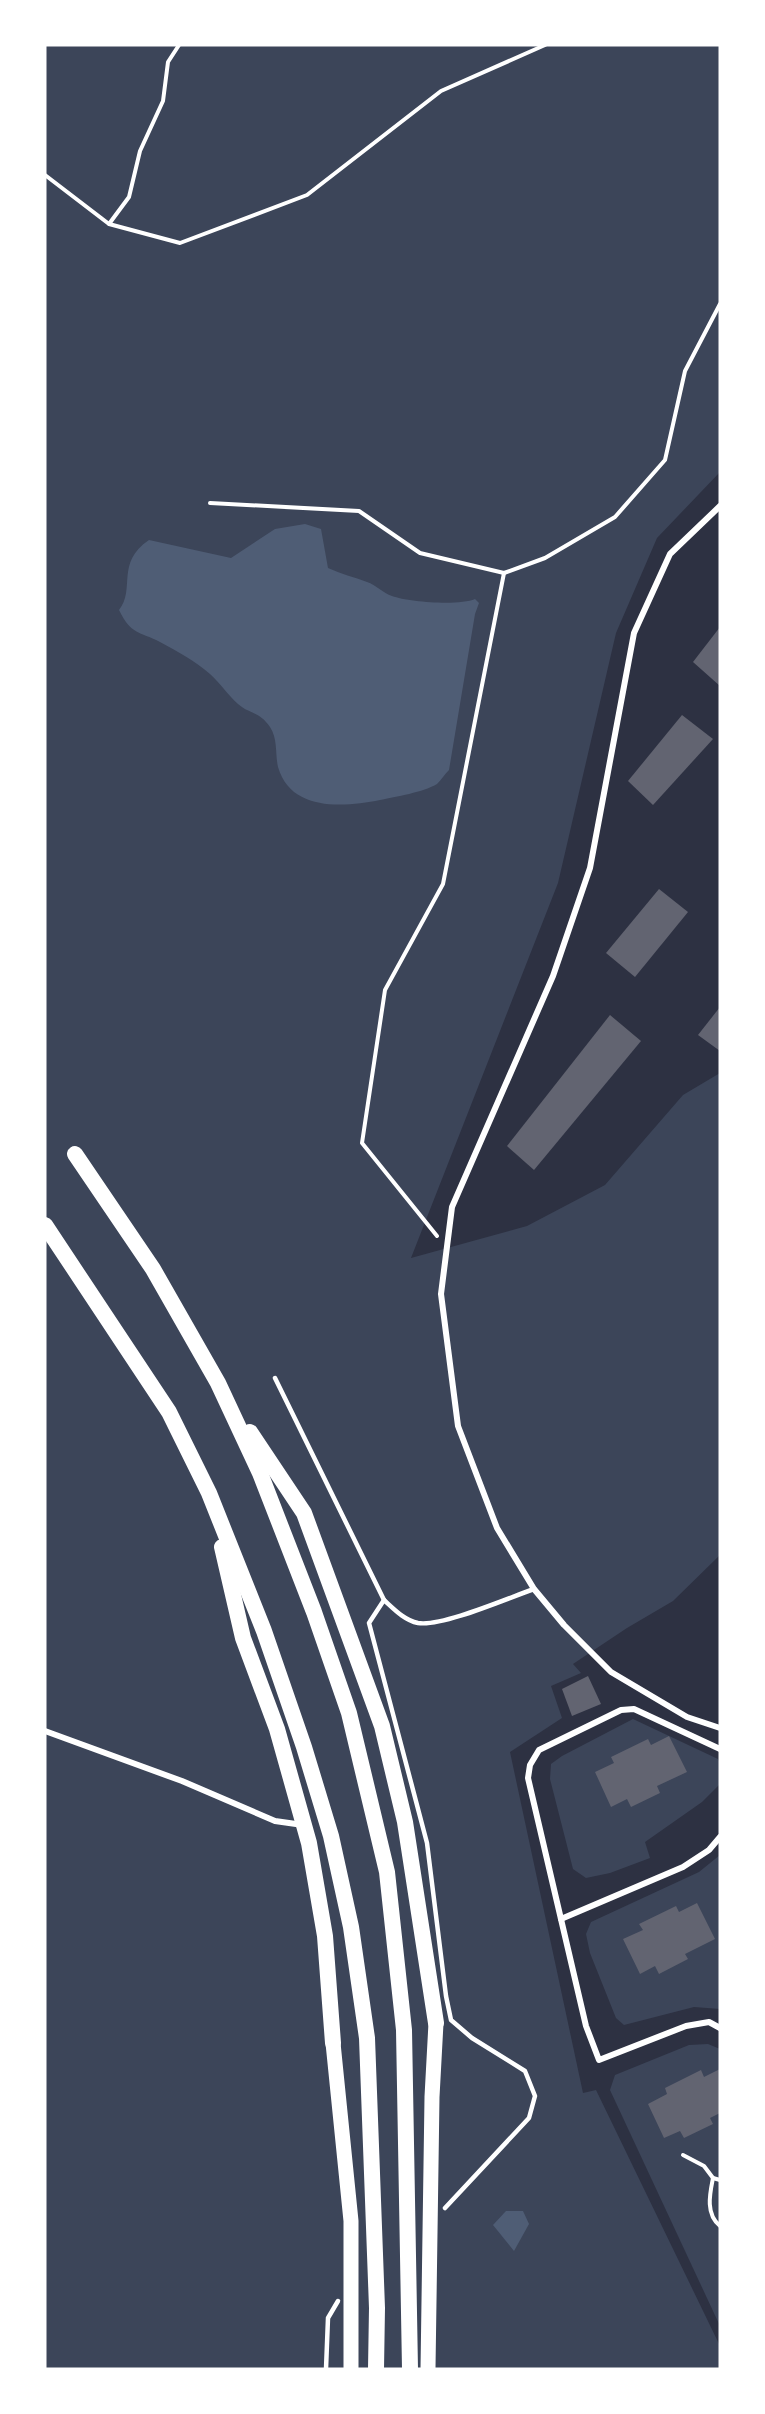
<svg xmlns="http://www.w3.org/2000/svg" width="765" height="2414" font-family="Ubuntu,sans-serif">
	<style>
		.green { fill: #3c4559 }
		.water { fill: #4f5d75 }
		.building { fill: #626471 }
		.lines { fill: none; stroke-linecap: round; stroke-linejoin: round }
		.path { stroke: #fff; stroke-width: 4 }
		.service { stroke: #fff; stroke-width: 4.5 }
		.minor { stroke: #fff; stroke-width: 6 }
		.primary { stroke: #fff; stroke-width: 15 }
		.trunk { stroke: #fff; stroke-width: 16 }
	</style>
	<rect width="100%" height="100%" fill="#2d3142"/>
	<g class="green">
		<polygon points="45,45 720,45 720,472 657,538 616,633 558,883 411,1258 527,1226 605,1185 683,1095 720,1073 720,1555 673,1601 627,1628 573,1664 581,1673 551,1686 562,1718 510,1752 583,2093 596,2090 720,2346 720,2369 45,2369"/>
		<polygon points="633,1719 718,1759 720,1764 719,1785 702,1802 645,1842 650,1858 610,1873 586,1878 573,1869 550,1779 551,1764 562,1756"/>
		<polygon points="720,1855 720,2009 694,2007 624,2025 616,2018 590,1953 586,1934 591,1922 699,1872"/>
		<polygon points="708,2044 720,2049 720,2326 610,2090 615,2075 689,2045"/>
	</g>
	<g class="water">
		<path d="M305,524L321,529L328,568C341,574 354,577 367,582C376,585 383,593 392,596C408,602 459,606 475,599L479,603L475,614L449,770C445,774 441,780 437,784C424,792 395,797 380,800C344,807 291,812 278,767C275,754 278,739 270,727C259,711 251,715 238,704C228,695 220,683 210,674C195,661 177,651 160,642C139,631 131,635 119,610C136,589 115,563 149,540L231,558L275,529Z"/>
		<polygon points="506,2211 523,2211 529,2224 514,2251 493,2225"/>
	</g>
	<g class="building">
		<polygon points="720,627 720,686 693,662"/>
		<polygon points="682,715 713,739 653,805 628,781"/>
		<polygon points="659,889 688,912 635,977 606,953"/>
		<polygon points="720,1007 720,1051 698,1035"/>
		<polygon points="610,1015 641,1041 534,1170 507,1146"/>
		<polygon points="588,1676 601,1704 572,1716 562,1689"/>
		<polygon points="669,1736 687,1772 657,1786 660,1793 631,1807 627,1799 611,1807 595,1772 614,1763 611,1757 648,1739 651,1745"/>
		<polygon points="697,1903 715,1939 685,1954 688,1959 659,1974 655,1966 640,1974 623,1939 643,1930 639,1924 676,1906 679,1912"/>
		<polygon points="720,2069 720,2113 710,2118 713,2124 684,2138 680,2131 664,2138 648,2104 667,2094 665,2088 701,2070 704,2077"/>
	</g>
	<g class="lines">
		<g class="path">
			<polyline points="45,175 109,224 180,243 307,195 441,91 545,45"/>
			<polyline points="109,224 129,197 140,151 163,101 168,62 179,45"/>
			<polyline points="210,503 359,511 420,553 504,573"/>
			<polyline points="437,1236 362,1143 385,990 443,884 504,573 545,558 615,517 665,460 685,371 720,304"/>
			<polyline points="683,2155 704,2166 713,2178 720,2180"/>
			<path d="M713,2178C710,2193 705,2214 720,2226"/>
		</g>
		<g class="service">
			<path d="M275,1378L384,1600C394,1609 404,1620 418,1623C442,1627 508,1598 534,1589"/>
			<polyline points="384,1600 369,1623 427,1843 446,1996 451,2020 472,2038 525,2071 535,2096 529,2118 445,2208"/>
			<polyline points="326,2369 328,2318 338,2301"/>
		</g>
		<g class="minor">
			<polyline points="720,506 670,554 634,633 590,868 553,976 452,1207 441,1294 458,1426 497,1528 534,1589 564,1625 611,1672 687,1717 720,1728"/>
			<polyline points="45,1731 182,1781 275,1821 303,1825"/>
			<polyline points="720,1749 634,1709 621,1710 539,1750 530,1765 528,1778 586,2026 599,2060 686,2026 709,2022 720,2028"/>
			<polyline points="561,1919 683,1867 709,1850 720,1837"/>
		</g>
		<g class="primary">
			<polyline points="333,2043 351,2221 351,2369"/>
			<polyline points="428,2369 432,2097 436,2023"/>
		</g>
		<g class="trunk">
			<polyline points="75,1154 153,1269 218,1383 260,1473 314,1612 349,1713 387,1872 404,2030 410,2369"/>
			<polyline points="45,1225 169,1412 209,1493 264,1631 304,1747 331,1836 351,1927 367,2038 377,2308 376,2369"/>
			<polyline points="250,1432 304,1513 382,1726 405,1822 436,2023"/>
			<polyline points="222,1547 243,1638 277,1729 309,1843 325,1936 333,2043"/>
		</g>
	</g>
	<rect width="765" height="2414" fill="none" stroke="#ffffff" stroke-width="93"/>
</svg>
